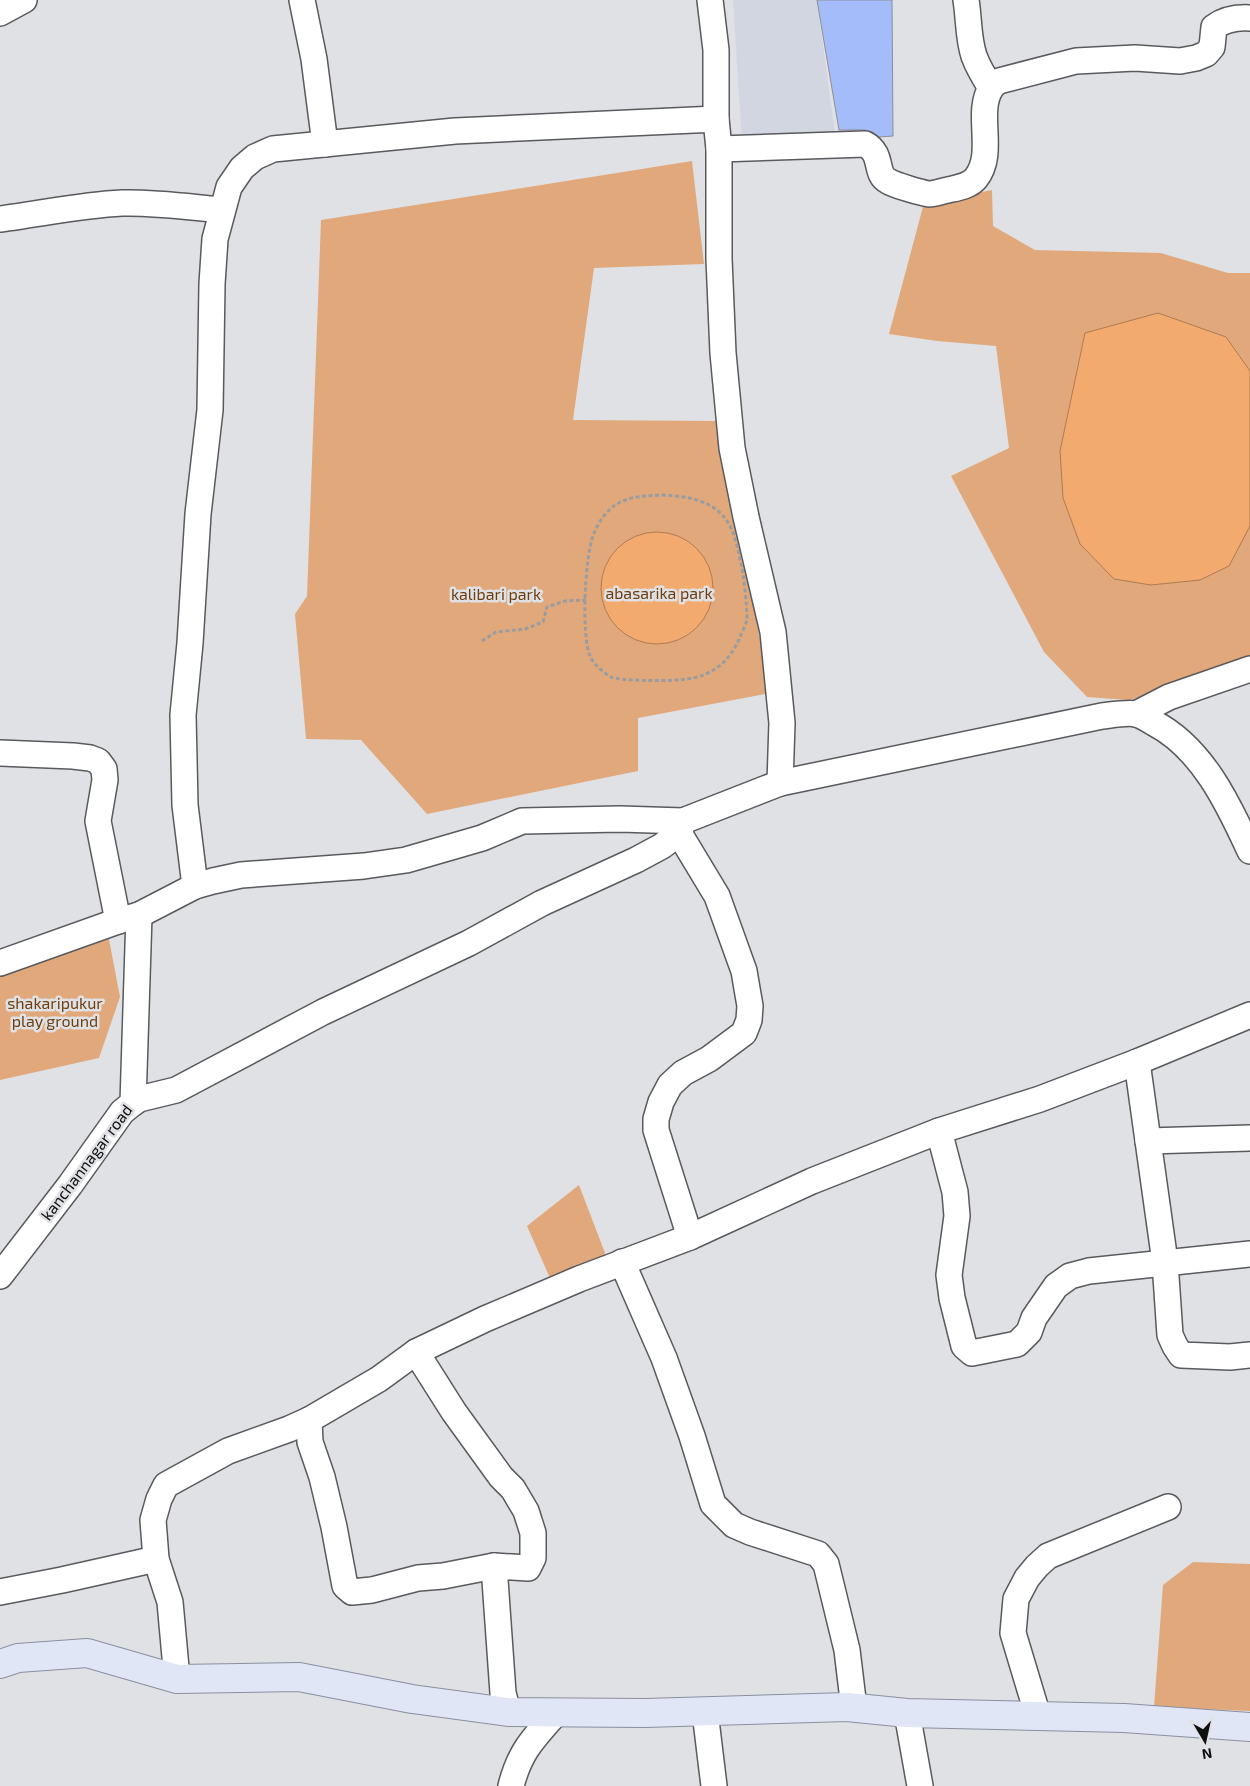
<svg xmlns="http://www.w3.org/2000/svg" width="1250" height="1786" font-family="'Exo 2',sans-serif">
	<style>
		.built { fill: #d2d6e1 }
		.green { fill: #e1a97b }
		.water { fill: #f3aa6e; stroke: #ae7b52 }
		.building { fill: #a5bcfa; stroke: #8d8e92 }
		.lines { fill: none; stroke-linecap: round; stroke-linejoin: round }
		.minor-casing { stroke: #595a5d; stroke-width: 28 }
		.major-casing { stroke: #898fa0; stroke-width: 30 }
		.path { stroke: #9b9c9f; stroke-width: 3; stroke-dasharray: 4 2.5; stroke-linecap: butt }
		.minor { stroke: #fff; stroke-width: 25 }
		.major { stroke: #e0e6f5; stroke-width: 28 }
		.labels { text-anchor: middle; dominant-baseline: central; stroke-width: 5; stroke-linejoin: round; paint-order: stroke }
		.park-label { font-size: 16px; fill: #6d3e10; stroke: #e0e1e5 }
		.street-label { font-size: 16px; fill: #0e0e0f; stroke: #e0e1e5 }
	</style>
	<rect width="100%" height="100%" fill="#e0e1e5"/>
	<polygon class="built" points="733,0 817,0 835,134 742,142"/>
	<g class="green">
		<polygon points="692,161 704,264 594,268 573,420 719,421 770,693 638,718 638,771 427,814 361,740 306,739 295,614 307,596 321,220"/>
		<polygon points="992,190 993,226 1035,250 1161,253 1228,273 1250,273 1250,655 1213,691 1188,687 1128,700 1087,697 1044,652 951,476 1009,448 996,346 937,341 889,334 924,203"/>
		<polygon points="108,934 120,997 99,1058 0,1080 0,973"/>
		<polygon points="579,1185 605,1253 597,1271 553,1285 527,1226"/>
		<polygon points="1193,1562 1250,1564 1250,1711 1154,1707 1163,1585"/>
	</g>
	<g class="water">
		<polygon points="1158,313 1226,337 1250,371 1250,526 1229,566 1200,580 1151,585 1114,579 1080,544 1063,498 1060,451 1085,333"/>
		<circle cx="657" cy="588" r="56"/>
	</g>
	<polygon class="building" points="817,0 892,0 893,136 879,137 873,132 865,130 839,130"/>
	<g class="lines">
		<g class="minor-casing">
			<g id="minor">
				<polyline points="302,0 314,59 325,144"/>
				<polyline points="710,0 716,50 716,119"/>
				<path d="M966,0C969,18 968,38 974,56C978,67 984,77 991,88"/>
				<polyline points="0,13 24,0"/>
				<path d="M719,149L865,144C884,154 874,174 888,181C894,185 922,193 929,194C935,194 942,191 948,190C957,188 970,186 976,178C996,153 975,113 991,88C992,85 996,83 999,81L1076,61L1135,58L1180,61L1196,58L1206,54L1212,47L1214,27C1225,19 1236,17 1250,18"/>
				<path d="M0,219C40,214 81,205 122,203C155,202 189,207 222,210"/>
				<polyline points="1136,714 1169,697 1250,669"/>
				<polyline points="0,753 73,756 90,758 98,761 104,769 105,780 98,821 118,921"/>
				<polyline points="679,833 717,896 744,971 750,1006 749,1020 744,1033 709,1059 683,1073 670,1085 661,1102 656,1119 656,1130 690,1237"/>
				<polyline points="195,886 185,805 183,715 190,643 198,514 210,410 212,284 215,239 229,187 242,168 255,157 273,149 455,131 716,119 719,149 719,259 723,353 732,448 746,517 773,632 782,723 780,783"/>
				<path d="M0,963L118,921L139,915L195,886L213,881L241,875L364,866L406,860L482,838L522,821L620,819L683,821L780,783L1102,716C1111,715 1128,712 1137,714C1142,716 1149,720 1154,723C1202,748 1228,803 1250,851"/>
				<polyline points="1137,1062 1165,1262 1170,1335 1175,1346 1181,1355 1230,1357 1250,1355"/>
				<polyline points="133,1103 139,1099 176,1090 323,1012 469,943 542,903 636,860 662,846 679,833 683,821"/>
				<polyline points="939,1131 955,1192 957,1216 949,1275 952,1298 964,1346 972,1353 1017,1344 1029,1332 1034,1318 1056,1286 1070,1276 1089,1271 1250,1254"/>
				<polyline points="1148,1141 1250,1138"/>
				<polyline points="622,1262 664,1358 692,1436 713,1504 734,1525 750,1532 818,1554 826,1564 847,1650 854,1708"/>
				<polyline points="0,1276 70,1185 122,1112 133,1103 139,915"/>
				<polyline points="416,1352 454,1412 501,1477 513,1489 526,1511 533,1533 533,1558 528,1568 494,1566 503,1693 508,1712"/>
				<polyline points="309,1420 310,1442 322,1477 334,1527 345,1586 352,1592 372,1590 418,1578 443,1576 494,1566"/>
				<polyline points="0,1592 62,1580 156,1559"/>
				<polyline points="177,1679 170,1602 156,1559 153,1520 159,1499 166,1485 228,1451 289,1429 309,1420 379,1379 416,1352 485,1319 579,1279 690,1237 812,1181 939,1131 1040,1099 1137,1062 1250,1015"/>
				<polyline points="705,1712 714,1786"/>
				<polyline points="907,1713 920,1786"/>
				<polyline points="1038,1716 1013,1633 1016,1599 1027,1578 1037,1566 1048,1556 1168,1507"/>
				<path d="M511,1786C520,1751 533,1739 556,1713"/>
			</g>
		</g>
		<g class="major-casing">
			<polyline id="major" points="0,1664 18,1658 87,1653 177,1679 299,1677 412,1699 508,1712 645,1713 847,1707 907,1713 1124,1718 1250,1727"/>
		</g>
		<g class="path">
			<path d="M662,495C684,496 709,499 724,517C735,530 737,547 741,563C744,576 747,606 747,619C746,625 742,632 740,637C728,666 707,679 676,680C664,681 620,681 611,677C604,673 593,664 590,656C581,634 585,558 593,536C596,527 602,517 609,510C624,496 643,496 662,495Z"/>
			<polyline points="482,641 496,632 525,629 543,622 547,607 565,601 586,600"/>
		</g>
		<use href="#minor" class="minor"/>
		<use href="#major" class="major"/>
	</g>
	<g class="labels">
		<g class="park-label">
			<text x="659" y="592">abasarika park</text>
			<text x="496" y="593">kalibari park</text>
			<text x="55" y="1002">shakaripukur<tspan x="55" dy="18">play ground</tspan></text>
		</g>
		<g class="street-label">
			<text transform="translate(86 1162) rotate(-53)">kanchannagar road</text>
		</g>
	</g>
	<g transform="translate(1205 1741) rotate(171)" stroke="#e0e1e5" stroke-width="4" paint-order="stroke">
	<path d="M0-4L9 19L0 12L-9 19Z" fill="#0e0e0f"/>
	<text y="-8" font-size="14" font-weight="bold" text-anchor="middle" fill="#0e0e0f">N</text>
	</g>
</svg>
